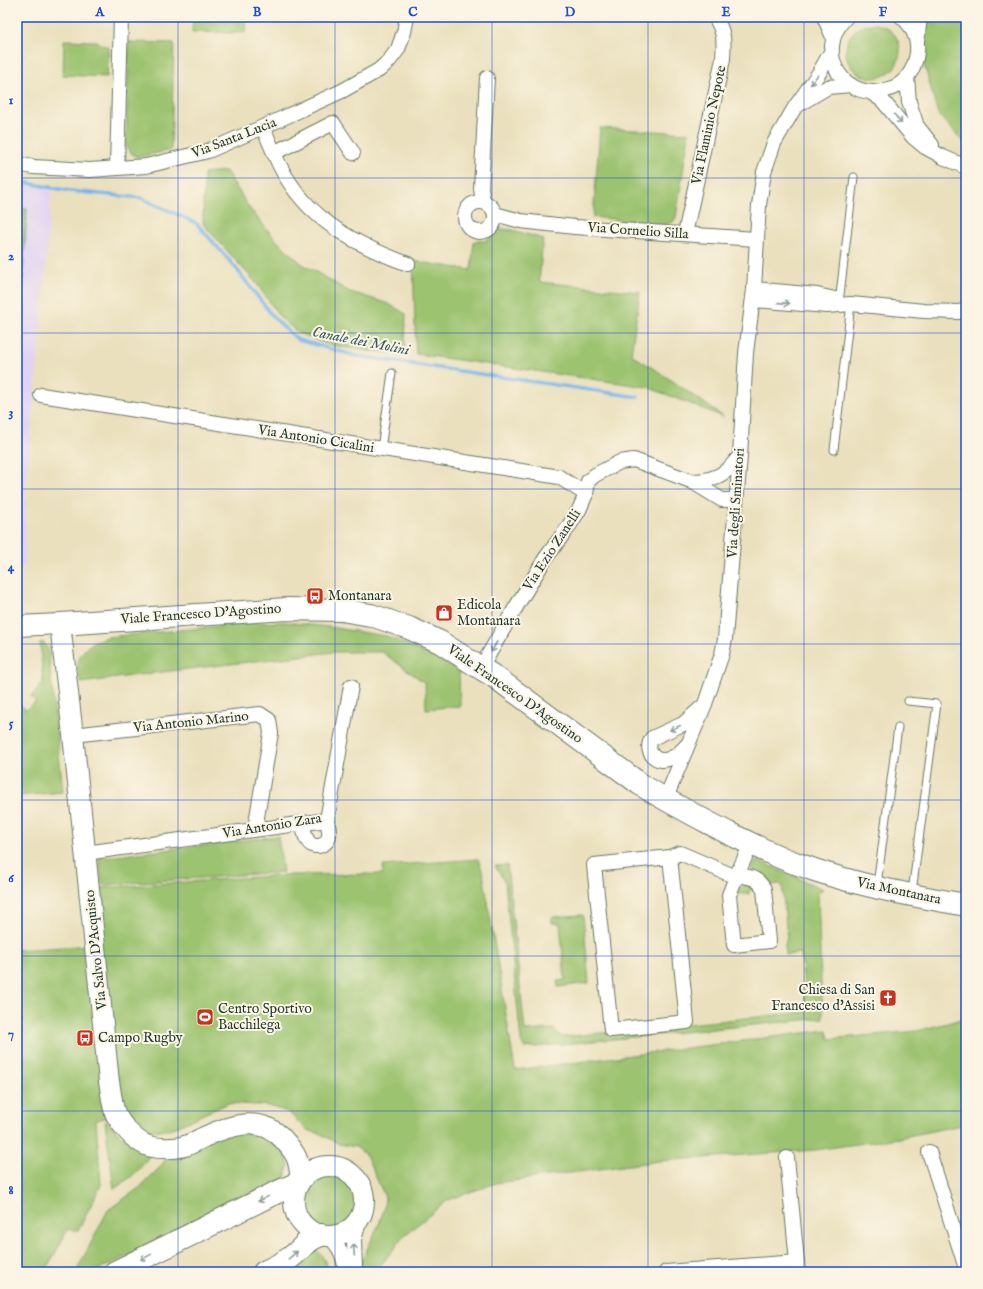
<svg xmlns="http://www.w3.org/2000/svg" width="983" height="1289" font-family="'IM FELL English',serif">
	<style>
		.built { fill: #e3d3f2 }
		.green { fill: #9cc36f; stroke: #5e8052 }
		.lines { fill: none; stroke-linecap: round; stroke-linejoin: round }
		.stream { stroke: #76b6ea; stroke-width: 3.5 }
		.lane-casing { stroke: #667664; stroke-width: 9 }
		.street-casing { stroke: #667664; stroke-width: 16 }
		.secondary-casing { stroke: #667664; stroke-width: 22 }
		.primary-casing { stroke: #667664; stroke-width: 24 }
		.highway-casing { stroke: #667664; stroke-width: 24 }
		.lane { stroke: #fff; stroke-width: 7 }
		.street { stroke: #fff; stroke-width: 14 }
		.secondary { stroke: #fff; stroke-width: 20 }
		.primary { stroke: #fff; stroke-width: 22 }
		.highway { stroke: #fff; stroke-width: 22 }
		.oneway { stroke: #8f9e9a }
		.grid { fill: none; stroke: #1d4ed8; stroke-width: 1; stroke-opacity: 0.55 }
		.labels { text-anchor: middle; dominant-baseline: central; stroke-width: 4; stroke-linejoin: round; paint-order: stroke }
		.street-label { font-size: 14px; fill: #1f3d34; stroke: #fcf5e5 }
		.poi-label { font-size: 14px; fill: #1f3d34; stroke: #fcf5e5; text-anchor: start }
		.water-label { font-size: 15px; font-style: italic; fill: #355b62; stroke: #fcf5e5 }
		.neatline { fill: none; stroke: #1d4ed8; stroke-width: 1.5 }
		.grid-label { font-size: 13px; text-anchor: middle; font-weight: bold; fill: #1d4ed8 }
	</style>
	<rect width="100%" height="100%" fill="#fcf5e5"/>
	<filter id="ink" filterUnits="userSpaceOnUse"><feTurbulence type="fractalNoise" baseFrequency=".025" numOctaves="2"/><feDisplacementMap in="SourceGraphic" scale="8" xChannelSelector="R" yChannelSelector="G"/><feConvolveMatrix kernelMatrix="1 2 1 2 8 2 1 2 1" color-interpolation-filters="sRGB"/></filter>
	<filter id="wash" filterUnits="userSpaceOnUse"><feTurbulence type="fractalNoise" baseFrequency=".012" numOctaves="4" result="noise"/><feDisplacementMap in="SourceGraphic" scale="16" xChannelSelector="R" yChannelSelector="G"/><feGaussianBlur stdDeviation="0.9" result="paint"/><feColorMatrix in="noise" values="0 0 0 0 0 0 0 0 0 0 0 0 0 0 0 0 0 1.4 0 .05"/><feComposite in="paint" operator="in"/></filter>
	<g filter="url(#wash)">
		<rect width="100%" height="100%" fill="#eae0bd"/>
		<polygon class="built" points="17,180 52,186 36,385 26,485 25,567 17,567"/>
		<g class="green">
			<polygon points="183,17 246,17 245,33 192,32 193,19 183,19"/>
			<polygon points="925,17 966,17 966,145 938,114 921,53"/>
			<circle cx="873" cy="51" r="27"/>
			<polygon points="64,40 96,41 107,47 109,47 107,77 63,75"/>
			<polygon points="129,42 174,43 171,150 138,157 132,154 126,147"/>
			<polygon points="600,128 689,133 676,217 673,222 664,225 593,217"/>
			<polygon points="226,171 250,209 276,240 301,263 348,291 389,304 406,314 405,346 404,353 366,351 330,345 298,333 280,317 257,284 203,224 204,173"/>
			<polygon points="17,208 27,209 17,379"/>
			<polygon points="501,229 513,230 543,239 539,282 640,292 631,354 674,382 724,417 647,387 416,354 413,261 471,270 474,241 485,241"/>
			<polygon points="284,622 329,627 386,636 405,644 441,661 459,671 460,706 426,709 425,683 382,652 334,652 145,674 81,683 77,666 80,656 86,648 95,641 108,637 251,623"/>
			<polygon points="40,642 44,643 48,649 63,792 17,796 17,705 21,705 26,710 36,702 31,697 43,683"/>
			<polygon points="278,836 283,872 102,885 99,858"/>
			<polygon points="478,859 483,873 515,1070 827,1030 829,1039 917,1031 966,1018 966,1124 898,1138 815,1150 659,1161 496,1183 448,1200 406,1234 375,1272 359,1272 362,1260 379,1224 384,1209 385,1197 366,1155 356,1147 339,1144 321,1134 307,1130 288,1112 269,1106 229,1103 206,1113 179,1126 164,1130 151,1130 141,1126 133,1121 129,1113 96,1120 101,1185 78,1231 68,1229 45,1272 17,1272 17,950 94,945 88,889 285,875 383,874 383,866"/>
			<polygon points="756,860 823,889 818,894 821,983 823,1018 525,1048 521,1042 505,882 495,866 507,865 525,1031 554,1029 562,1037 806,1012 801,953 786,955 785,945 787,936 782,884 769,885 751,871"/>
			<polygon points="744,884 749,884 758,889 749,890 749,894 737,894 737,891"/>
			<polygon points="583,915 589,983 558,987 557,981 565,980 560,923 552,923 552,917"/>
			<path d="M108,1121L121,1136L152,1149C144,1169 131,1177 114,1189L105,1122Z"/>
			<polygon points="214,1131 276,1135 289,1164 280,1196 142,1249 94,1272 79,1272 78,1268 108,1210 139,1188 160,1167 174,1148"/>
			<circle cx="329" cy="1202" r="27"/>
			<path d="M305,1243C320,1252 324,1254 328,1272H264Z"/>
		</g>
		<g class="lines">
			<polyline class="stream" points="17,181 70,191 141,198 196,223 235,267 274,318 298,340 357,356 638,397"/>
		</g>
	</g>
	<g filter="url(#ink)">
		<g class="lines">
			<g class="lane-casing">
				<g id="lane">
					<polyline points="839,303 854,177"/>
					<polyline points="381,449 392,373"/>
					<polyline points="834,450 851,304"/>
					<polyline points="908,701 937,704 912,892"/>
					<polyline points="877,885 898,727"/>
				</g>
			</g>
			<g class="street-casing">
				<g id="street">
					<polyline points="824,17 833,37"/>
					<path d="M846,17C811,53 846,107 892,88C905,83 913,71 916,58C920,43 914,27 902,17"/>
					<polyline points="917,41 920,17"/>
					<polyline points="907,77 909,102 917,126 932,145"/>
					<polyline points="870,92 882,100 913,137 925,147 943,157 966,167"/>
					<polyline points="798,105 828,87 851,85"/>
					<polyline points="263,127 274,153 333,123 353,153"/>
					<path d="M274,153C299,214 348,242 408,264"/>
					<polyline points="17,164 33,167 90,170 146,166 208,151 263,127 342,91 379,70 389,61 398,49 404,32 407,17"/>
					<polyline points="117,168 121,17"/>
					<circle cx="480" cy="217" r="15"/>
					<polyline points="483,202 481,188 487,78"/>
					<polyline points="495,214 521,221 575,227 756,239"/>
					<path d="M685,234L723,59C724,40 725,34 715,17"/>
					<polyline points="754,289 817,295 835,299"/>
					<polyline points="753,300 827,306 851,304 924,311 959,312 966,310"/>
					<polyline points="41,395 541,474 559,477 586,494"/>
					<path d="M691,481C703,481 717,479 727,470C732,466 736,460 740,456"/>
					<polyline points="481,668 510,617 545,559 569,526 579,510 586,494 588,481 595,475 620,462 634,460 691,481 722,500 736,500"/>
					<polyline points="73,735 260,714 269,720 271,733 255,829"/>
					<path d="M686,746C682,750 677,756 671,758C657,765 643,752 652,738L683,724L701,708"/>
					<polyline points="665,800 705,704 722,654 725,639 740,456 746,353 754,289 759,205 764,172 774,143 795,107 819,73 831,52"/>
					<path d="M303,823C304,829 304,836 308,841C312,849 325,847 328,839C331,833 328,826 327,820L351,686"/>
					<polyline points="85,853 327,820"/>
					<polygon points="670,857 687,1022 611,1030 594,865"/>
					<polyline points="670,857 680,853 736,877 751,844"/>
					<path d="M742,876C753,877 759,880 764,889L769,941L734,945L729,895L736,877Z"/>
					<polyline points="929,1152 966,1268"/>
					<polyline points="787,1158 798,1272"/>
					<path d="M328,1236C340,1246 344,1257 346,1272"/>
					<polyline points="354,1272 355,1267 354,1240 360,1218"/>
					<polyline points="666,1272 797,1262"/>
				</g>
			</g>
			<g class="secondary-casing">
				<g id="secondary">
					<path d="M17,626L60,624L73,735L109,1082C111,1091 112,1107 116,1115C122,1126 134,1140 146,1145C155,1149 175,1149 185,1146C191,1144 198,1140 204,1137C230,1125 261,1115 283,1139C297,1155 298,1157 301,1179"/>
					<circle cx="329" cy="1201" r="35"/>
				</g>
			</g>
			<g class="primary-casing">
				<path id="primary" d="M60,624L287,609L341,610L371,615L409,628L440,642L474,664L495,677L640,784C668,802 698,817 728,833C750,843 772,855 795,863C850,884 908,895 966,905"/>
			</g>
			<g class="highway-casing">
				<g id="highway">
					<polyline points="115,1272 271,1195 298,1183"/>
					<path d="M264,1272C273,1268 281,1264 290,1258C302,1249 305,1241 321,1235"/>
				</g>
			</g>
			<use href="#lane" class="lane"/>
			<use href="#street" class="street"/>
			<use href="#secondary" class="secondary"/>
			<use href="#primary" class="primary"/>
			<use href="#highway" class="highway"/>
		</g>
		<defs><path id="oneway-shaft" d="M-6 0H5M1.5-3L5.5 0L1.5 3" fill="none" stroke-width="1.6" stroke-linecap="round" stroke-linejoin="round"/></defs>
		<g class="oneway">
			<use href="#oneway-shaft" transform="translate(814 80) rotate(125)"/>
			<use href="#oneway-shaft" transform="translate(898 119) rotate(51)"/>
			<use href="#oneway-shaft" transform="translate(784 303) rotate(4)"/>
			<use href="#oneway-shaft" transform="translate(494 647) rotate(119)"/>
			<use href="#oneway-shaft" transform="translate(675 728) rotate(155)"/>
			<use href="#oneway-shaft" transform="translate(263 1199) rotate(154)"/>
			<use href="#oneway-shaft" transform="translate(354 1250) rotate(-93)"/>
			<use href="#oneway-shaft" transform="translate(293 1255) rotate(-41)"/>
			<use href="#oneway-shaft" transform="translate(146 1257) rotate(154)"/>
		</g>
	</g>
	<path class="grid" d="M178,17V1272M335,17V1272M492,17V1272M648,17V1272M804,17V1272M17,178H966M17,333H966M17,489H966M17,644H966M17,800H966M17,956H966M17,1111H966"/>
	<defs>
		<g id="bus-square" transform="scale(0.9)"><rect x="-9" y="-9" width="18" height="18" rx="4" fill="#c8321e" stroke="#fcf5e5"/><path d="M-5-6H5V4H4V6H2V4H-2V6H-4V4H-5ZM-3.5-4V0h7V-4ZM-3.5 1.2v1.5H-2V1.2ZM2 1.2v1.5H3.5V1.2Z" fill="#fff"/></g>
		<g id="shop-square" transform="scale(0.9)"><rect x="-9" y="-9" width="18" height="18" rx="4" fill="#c8321e" stroke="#fcf5e5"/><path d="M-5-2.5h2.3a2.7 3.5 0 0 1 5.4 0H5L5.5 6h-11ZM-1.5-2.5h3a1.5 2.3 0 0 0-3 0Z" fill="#fff"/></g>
		<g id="church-square" transform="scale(0.9)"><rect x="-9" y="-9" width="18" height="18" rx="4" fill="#c8321e" stroke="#fcf5e5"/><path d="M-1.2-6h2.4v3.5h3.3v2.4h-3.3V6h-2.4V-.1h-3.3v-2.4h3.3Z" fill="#fff"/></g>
		<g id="stadium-square" transform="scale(0.9)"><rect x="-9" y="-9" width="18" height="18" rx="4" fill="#c8321e" stroke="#fcf5e5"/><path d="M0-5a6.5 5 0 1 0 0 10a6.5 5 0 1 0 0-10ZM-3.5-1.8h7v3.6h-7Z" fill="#fff"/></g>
	</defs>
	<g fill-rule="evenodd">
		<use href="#bus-square" x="315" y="596"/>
		<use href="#shop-square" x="444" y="613"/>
		<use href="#church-square" x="888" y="998"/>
		<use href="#stadium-square" x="205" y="1017"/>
		<use href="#bus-square" x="85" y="1038"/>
	</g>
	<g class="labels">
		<g class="street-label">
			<text transform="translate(709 125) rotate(-78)">Via Flaminio Nepote</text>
			<text transform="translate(234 138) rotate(-21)">Via Santa Lucia</text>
			<text transform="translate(638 231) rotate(4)">Via Cornelio Silla</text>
			<text transform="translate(316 439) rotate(9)">Via Antonio Cicalini</text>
			<text transform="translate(736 503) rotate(-86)">Via degli Sminatori</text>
			<text transform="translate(552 550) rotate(-57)">Via Ezio Zanelli</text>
			<text transform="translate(201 614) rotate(-4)">Viale Francesco D'Agostino</text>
			<text transform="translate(515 694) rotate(35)">Viale Francesco D'Agostino</text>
			<text transform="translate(191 722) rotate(-6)">Via Antonio Marino</text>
			<text transform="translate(272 826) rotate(-9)">Via Antonio Zara</text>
			<text transform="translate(899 891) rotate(12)">Via Montanara</text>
			<text transform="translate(96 950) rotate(-96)">Via Salvo D'Acquisto</text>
		</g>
		<g class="poi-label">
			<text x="328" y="596">Montanara</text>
			<text x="457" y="605">Edicola<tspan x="457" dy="16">Montanara</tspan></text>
			<text x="875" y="990" text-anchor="end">Chiesa di San<tspan x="875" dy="16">Francesco d'Assisi</tspan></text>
			<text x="218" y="1009">Centro Sportivo<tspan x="218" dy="16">Bacchilega</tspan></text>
			<text x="98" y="1038">Campo Rugby</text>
		</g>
		<g class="water-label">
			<text transform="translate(361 341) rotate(11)">Canale dei Molini</text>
		</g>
	</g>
	<rect width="983" height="1289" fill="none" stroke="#fcf5e5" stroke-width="44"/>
	<rect x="22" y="22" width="939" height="1245" class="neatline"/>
	<g class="grid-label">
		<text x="100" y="16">A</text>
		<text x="257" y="16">B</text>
		<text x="413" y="16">C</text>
		<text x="570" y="16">D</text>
		<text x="726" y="16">E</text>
		<text x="883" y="16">F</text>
		<text x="11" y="104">1</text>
		<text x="11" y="260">2</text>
		<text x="11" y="416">3</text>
		<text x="11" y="571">4</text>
		<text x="11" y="727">5</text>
		<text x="11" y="882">6</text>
		<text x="11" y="1038">7</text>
		<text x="11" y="1194">8</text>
	</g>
</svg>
